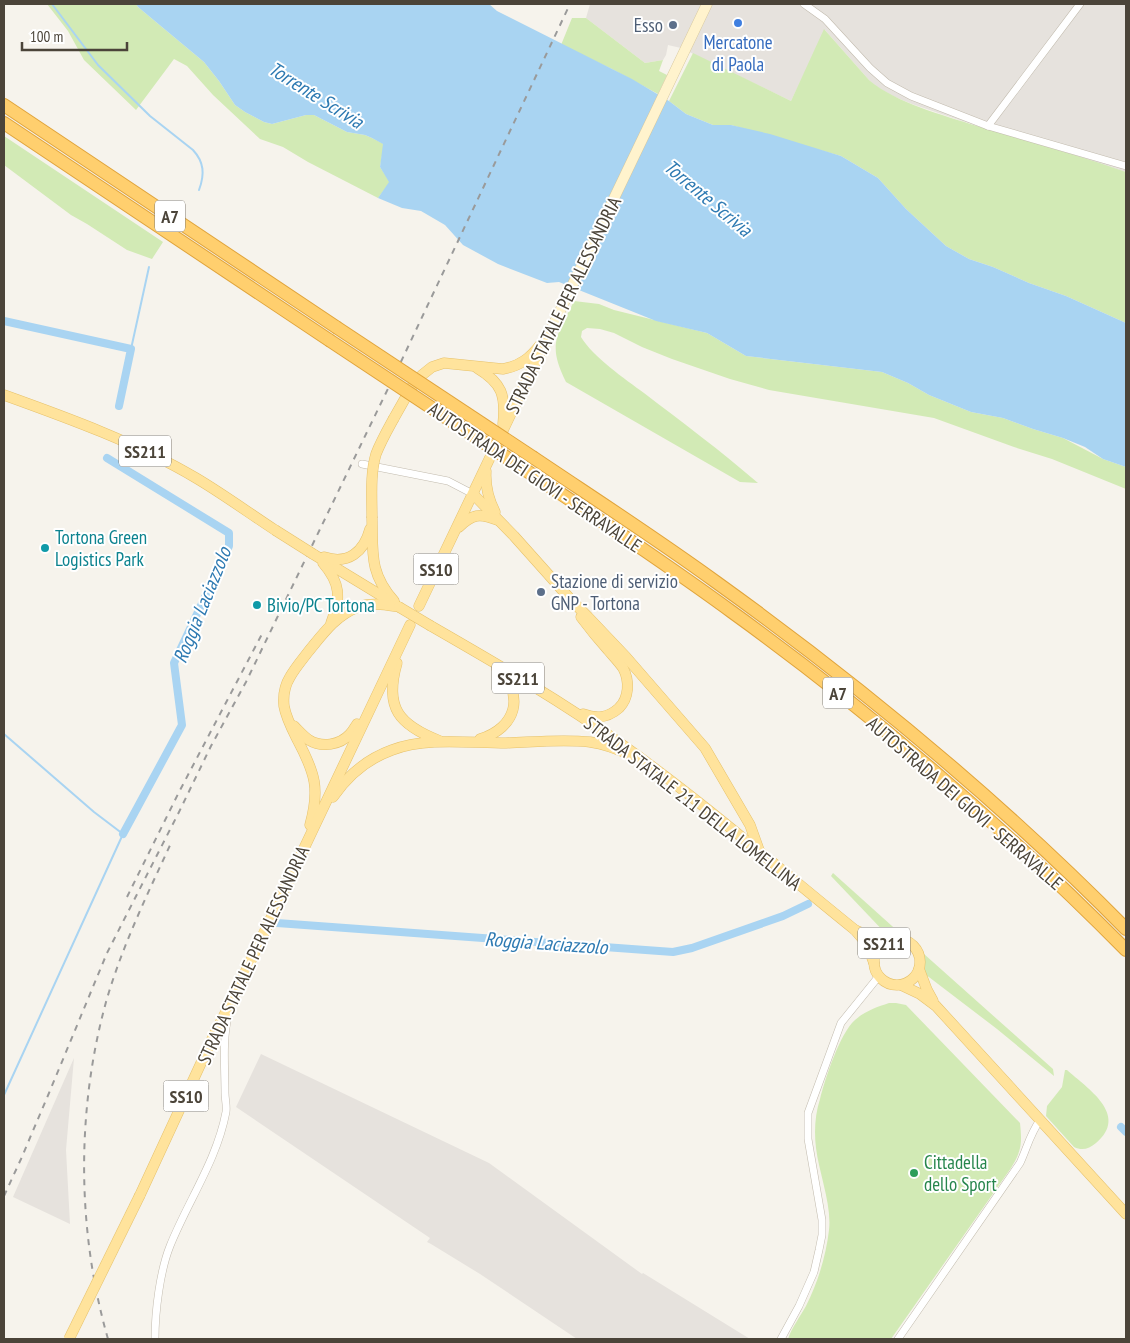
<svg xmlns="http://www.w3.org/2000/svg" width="1130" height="1343" font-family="'PT Sans Narrow',sans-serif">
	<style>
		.industrial { fill: #e6e2dd }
		.green { fill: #d2eab5 }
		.water { fill: #a9d4f2 }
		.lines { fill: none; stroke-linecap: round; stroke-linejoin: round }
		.stream { stroke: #a9d4f2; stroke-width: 2 }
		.canal { stroke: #a9d4f2; stroke-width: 8 }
		.street-casing { stroke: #c2bbae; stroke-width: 8 }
		.secondary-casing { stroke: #d6c79b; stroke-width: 11 }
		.primary-casing { stroke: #e6c16a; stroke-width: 11 }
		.highway-casing { stroke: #e0a43c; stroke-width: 14 }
		.street { stroke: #fff; stroke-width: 7 }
		.secondary { stroke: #fff3cd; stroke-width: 10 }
		.primary { stroke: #ffe39c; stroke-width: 10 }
		.highway { stroke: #ffcf6e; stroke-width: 12 }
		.rail { stroke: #9a9a9a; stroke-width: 2; stroke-dasharray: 6 6; stroke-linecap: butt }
		.primary-bridge-casing { stroke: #e6c16a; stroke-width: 11; stroke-linecap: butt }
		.highway-bridge-casing { stroke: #e0a43c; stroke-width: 14; stroke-linecap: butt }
		.primary-bridge { stroke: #ffe39c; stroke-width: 10 }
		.highway-bridge { stroke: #ffcf6e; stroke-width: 12 }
		.shop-dot { fill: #3f7fe0; stroke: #fff; stroke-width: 2 }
		.service-dot { fill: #5c6f8a; stroke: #fff; stroke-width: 2 }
		.culture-dot { fill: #0f9aa8; stroke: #fff; stroke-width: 2 }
		.leisure-dot { fill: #2e9e5b; stroke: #fff; stroke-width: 2 }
		.labels { text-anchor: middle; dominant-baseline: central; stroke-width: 4; stroke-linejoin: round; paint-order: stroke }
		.shield { fill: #fff; stroke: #817c74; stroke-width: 1 }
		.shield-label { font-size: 18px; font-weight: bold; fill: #4b4439 }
		.service-label { font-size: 19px; fill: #4e5e75; stroke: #fff; text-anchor: end }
		.shop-label { font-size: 19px; fill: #366cbe; stroke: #fff }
		.street-label { font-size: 19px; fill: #4b4439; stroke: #fff }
		.culture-label { font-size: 19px; fill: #0d838f; stroke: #fff; text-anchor: start }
		.leisure-label { font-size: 19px; fill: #27864d; stroke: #fff; text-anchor: start }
		.water-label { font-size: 20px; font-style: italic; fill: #2e7ab2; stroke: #fff }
	</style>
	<rect width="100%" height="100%" fill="#f6f3ec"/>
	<g class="industrial">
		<polygon points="590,4 1126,4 1126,172 959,120 912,104 895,97 877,87 869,80 825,30 791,101 681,48 668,45 666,55 663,60 645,63 586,18"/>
		<polygon points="261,1054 489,1163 642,1274 643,1273 750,1339 577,1339 480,1274 431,1244 427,1242 430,1238 236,1107"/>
		<polygon points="74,1058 66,1150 70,1224 13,1197"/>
	</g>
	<g class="green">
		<polygon points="47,4 136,4 138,7 204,62 219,81 235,105 245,112 264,122 272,124 306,115 314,115 347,132 365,135 372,138 384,144 380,167 390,182 378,198 308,162 283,147 260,139 213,95 187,66 174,59 136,110 84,60 68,31"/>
		<polygon points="572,18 586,18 645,63 663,60 659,71 667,75 658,94 612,69 561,45"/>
		<path d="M824,29L869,80C896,103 943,115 977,126C1027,141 1077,155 1126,172V323L1066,296L1029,283L993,267L969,259L946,246L906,209L878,178L841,156L731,125H713L686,114L669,101L693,53L791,101Z"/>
		<polygon points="4,136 163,242 152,259 127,250 87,224 71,215 4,165"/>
		<path d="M574,301L599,304L614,310L707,333L746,356L882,372L908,383L929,395L971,412L1003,418L1033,429L1063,438L1103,459L1126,467V489L1052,459L1014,447L934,418L769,390L730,379L672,359L642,347L614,333L600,329L587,328L582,331L581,337C593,357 625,379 644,393C682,422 721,451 758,483L740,482L566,382C547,344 557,336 574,301Z"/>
		<polygon points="833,873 902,935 901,936 889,937 831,876"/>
		<polygon points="924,954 1053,1069 1054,1076 997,1029 921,971 922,955"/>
		<path d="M889,1003H896L906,1005L1020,1123C1022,1142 1022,1151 1011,1168L891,1339H788C792,1327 800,1317 806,1306C818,1282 826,1256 829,1230C832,1205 819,1173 816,1148C814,1132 815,1114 820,1099C825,1079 840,1033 855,1020C865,1011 877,1007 889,1003Z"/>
		<path d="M1065,1070H1067C1087,1088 1130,1115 1096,1143C1089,1149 1082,1151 1074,1147L1046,1116L1047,1106L1062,1087Z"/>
	</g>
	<polygon class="water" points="136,4 489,4 497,11 632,79 669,101 686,114 713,125 731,125 770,134 841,156 878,178 906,209 946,246 969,259 993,267 1029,283 1066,296 1126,323 1126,467 1103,459 1085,447 1063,438 1033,429 1003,418 971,412 929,395 908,383 882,372 746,356 707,333 656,321 559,282 547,283 498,264 463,245 445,225 421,211 402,208 378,198 389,182 380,167 383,144 372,138 365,135 347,132 314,115 306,115 272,124 264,122 245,112 235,105 219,81 204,62 138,7"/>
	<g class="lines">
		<g class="stream">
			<path d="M52,4L98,65L150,116L193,150C204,162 205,174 199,190"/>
			<polyline points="131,349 149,267"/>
			<polyline points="4,734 94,812 123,834 4,1095"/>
		</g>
		<g class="canal">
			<polyline points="4,321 131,349 119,406"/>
			<polyline points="107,458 229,533 229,546 174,663 182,725 123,834"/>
			<polyline points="277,923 673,952 692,948 783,916 808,904"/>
			<polyline points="1121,1127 1126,1132"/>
		</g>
		<g class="street-casing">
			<g id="street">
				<polyline points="804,4 825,19 870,68 887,83 911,96 988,126 1126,166"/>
				<polyline points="988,126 1080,4"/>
				<polyline points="362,464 448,481 473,494"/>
				<path d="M155,1339C155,1311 160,1271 170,1246C188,1201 217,1160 226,1112C227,1106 225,1099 225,1093C225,1068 222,1037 229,1013"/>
				<polyline points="781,1339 799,1306 814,1272 819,1250 822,1235 822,1220 808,1139 808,1113 841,1023 879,976"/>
				<path d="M898,1339L1020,1163C1027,1148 1030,1134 1040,1120"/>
			</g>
		</g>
		<g class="secondary-casing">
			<polyline id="secondary" points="550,332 707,4"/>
		</g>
		<g class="primary-casing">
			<g id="primary">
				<path d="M477,368C502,383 506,395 503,424"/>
				<path d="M4,395C68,418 137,443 196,478C223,494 249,513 275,530"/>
				<path d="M394,418L411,388L422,375L432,367L444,363L503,369C520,366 530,358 540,345"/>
				<path d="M486,471C485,486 488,498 495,512"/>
				<polyline points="473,494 514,536 572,601 588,617 626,657 705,748 750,825 760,853"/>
				<path d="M372,518C373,552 369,573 394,601"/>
				<path d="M459,527C472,514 480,513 497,520"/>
				<polyline points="313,554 395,604"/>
				<path d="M324,557C348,565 364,552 370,529"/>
				<path d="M323,563C341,584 341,598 331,623"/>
				<polyline points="419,606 550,332"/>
				<path d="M581,617C590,629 599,640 608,650C613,656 619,662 623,668C630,681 629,698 619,708C608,718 597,719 583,714"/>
				<path d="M431,626C497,664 563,702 624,746C704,803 778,868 855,930L867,944L874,963"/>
				<path d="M397,663C384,708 399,725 440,741"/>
				<path d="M294,726C299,731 303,736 309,740C322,748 340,745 350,734C353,731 355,727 357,724"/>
				<path d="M480,739C516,728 526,695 497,669"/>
				<path d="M333,797C348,775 367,759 392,750C426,737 469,743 506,743C534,742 562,739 590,742C604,744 618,749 630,755"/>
				<path d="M310,825C320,789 315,773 298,741C293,731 286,718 284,706C283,696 285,685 290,677C295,668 302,660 308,652C322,635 336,615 358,607C372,602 386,605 399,607"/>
				<polyline points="855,930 872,937 892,940"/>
				<circle cx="897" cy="962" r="23"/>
				<polyline points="919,969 927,990 933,1001"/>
				<polyline points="901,985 920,994 936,1006 1126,1214"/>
				<polyline points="140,1195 214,1035 233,998 410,625"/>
			</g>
		</g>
		<g class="highway-casing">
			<g id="highway">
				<polyline points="4,105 336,327"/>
				<polyline points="4,123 329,340"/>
				<path d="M534,458C595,499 657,539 716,582C862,687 1001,802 1126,929"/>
				<path d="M524,469C594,516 664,562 732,612C872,713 1004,827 1126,950"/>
			</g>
		</g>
		<use href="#street" class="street"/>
		<use href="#secondary" class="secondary"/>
		<use href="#primary" class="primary"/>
		<use href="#highway" class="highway"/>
		<g class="rail">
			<polyline points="127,897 178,794 262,634"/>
			<polyline points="4,1196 21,1159 49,1093 107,953 179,812 211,746 246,682 398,368 570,4"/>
			<path d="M108,1339C77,1231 76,1111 106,1002C122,946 148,893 172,841"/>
		</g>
		<g class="primary-bridge-casing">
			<g id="primary-bridge">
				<path d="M372,518C372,497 370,474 376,454C381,441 388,429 394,418"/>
				<polyline points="275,530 313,554"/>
				<polyline points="399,607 431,626"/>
				<polyline points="69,1339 140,1195"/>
			</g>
		</g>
		<g class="highway-bridge-casing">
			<g id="highway-bridge">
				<polyline points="336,327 534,458"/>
				<polyline points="329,340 524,469"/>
			</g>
		</g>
		<use href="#primary-bridge" class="primary-bridge"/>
		<use href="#highway-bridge" class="highway-bridge"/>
	</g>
	<circle class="shop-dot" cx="738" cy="23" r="5"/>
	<g class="service-dot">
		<circle cx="673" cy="25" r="5"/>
		<circle cx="541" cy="592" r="5"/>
	</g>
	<g class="culture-dot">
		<circle cx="45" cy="548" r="5"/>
		<circle cx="257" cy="605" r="5"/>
	</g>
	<circle class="leisure-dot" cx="914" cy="1173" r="5"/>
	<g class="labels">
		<g class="shield">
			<rect x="155" y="200.5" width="30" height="31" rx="4"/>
			<rect x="119" y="435.5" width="52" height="31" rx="4"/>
			<rect x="413.5" y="553.5" width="45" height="31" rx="4"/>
			<rect x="492" y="662.5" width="52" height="31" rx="4"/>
			<rect x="823" y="677.5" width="30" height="31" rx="4"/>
			<rect x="858" y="927.5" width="52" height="31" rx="4"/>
			<rect x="163.5" y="1080.5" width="45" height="31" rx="4"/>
		</g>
		<g class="shield-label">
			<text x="170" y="216">A7</text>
			<text x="145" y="451">SS211</text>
			<text x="436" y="569">SS10</text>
			<text x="518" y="678">SS211</text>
			<text x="838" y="693">A7</text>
			<text x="884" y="943">SS211</text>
			<text x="186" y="1096">SS10</text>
		</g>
		<g class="service-label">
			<text x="663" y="25">Esso</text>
			<text x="551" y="581" text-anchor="start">Stazione di servizio<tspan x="551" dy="22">GNP - Tortona</tspan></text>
		</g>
		<g class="shop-label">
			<text x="738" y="42">Mercatone<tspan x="738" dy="22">di Paola</tspan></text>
		</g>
		<g class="street-label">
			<text transform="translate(563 305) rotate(-64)">STRADA STATALE PER ALESSANDRIA</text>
			<text transform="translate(535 477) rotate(34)">AUTOSTRADA DEI GIOVI - SERRAVALLE</text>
			<text transform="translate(693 803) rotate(38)">STRADA STATALE 211 DELLA LOMELLINA</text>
			<text transform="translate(965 803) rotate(41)">AUTOSTRADA DEI GIOVI - SERRAVALLE</text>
			<text transform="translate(253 955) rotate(-65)">STRADA STATALE PER ALESSANDRIA</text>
		</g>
		<g class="culture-label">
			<text x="55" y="537">Tortona Green<tspan x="55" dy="22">Logistics Park</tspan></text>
			<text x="267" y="605">Bivio/PC Tortona</text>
		</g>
		<g class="leisure-label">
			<text x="924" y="1162">Cittadella<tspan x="924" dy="22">dello Sport</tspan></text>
		</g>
		<g class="water-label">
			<text transform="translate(316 95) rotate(32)">Torrente Scrivia</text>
			<text transform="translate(708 198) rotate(40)">Torrente Scrivia</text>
			<text transform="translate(202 605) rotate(-68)">Roggia Laciazzolo</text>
			<text transform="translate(546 943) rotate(4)">Roggia Laciazzolo</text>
		</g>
	</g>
	<rect width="1130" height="1343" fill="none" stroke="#4b4439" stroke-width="10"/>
	<path d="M22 42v8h105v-8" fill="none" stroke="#4b4439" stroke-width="2.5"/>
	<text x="30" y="42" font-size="15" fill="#4b4439" stroke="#ffffff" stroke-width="4" paint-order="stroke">100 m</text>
</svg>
